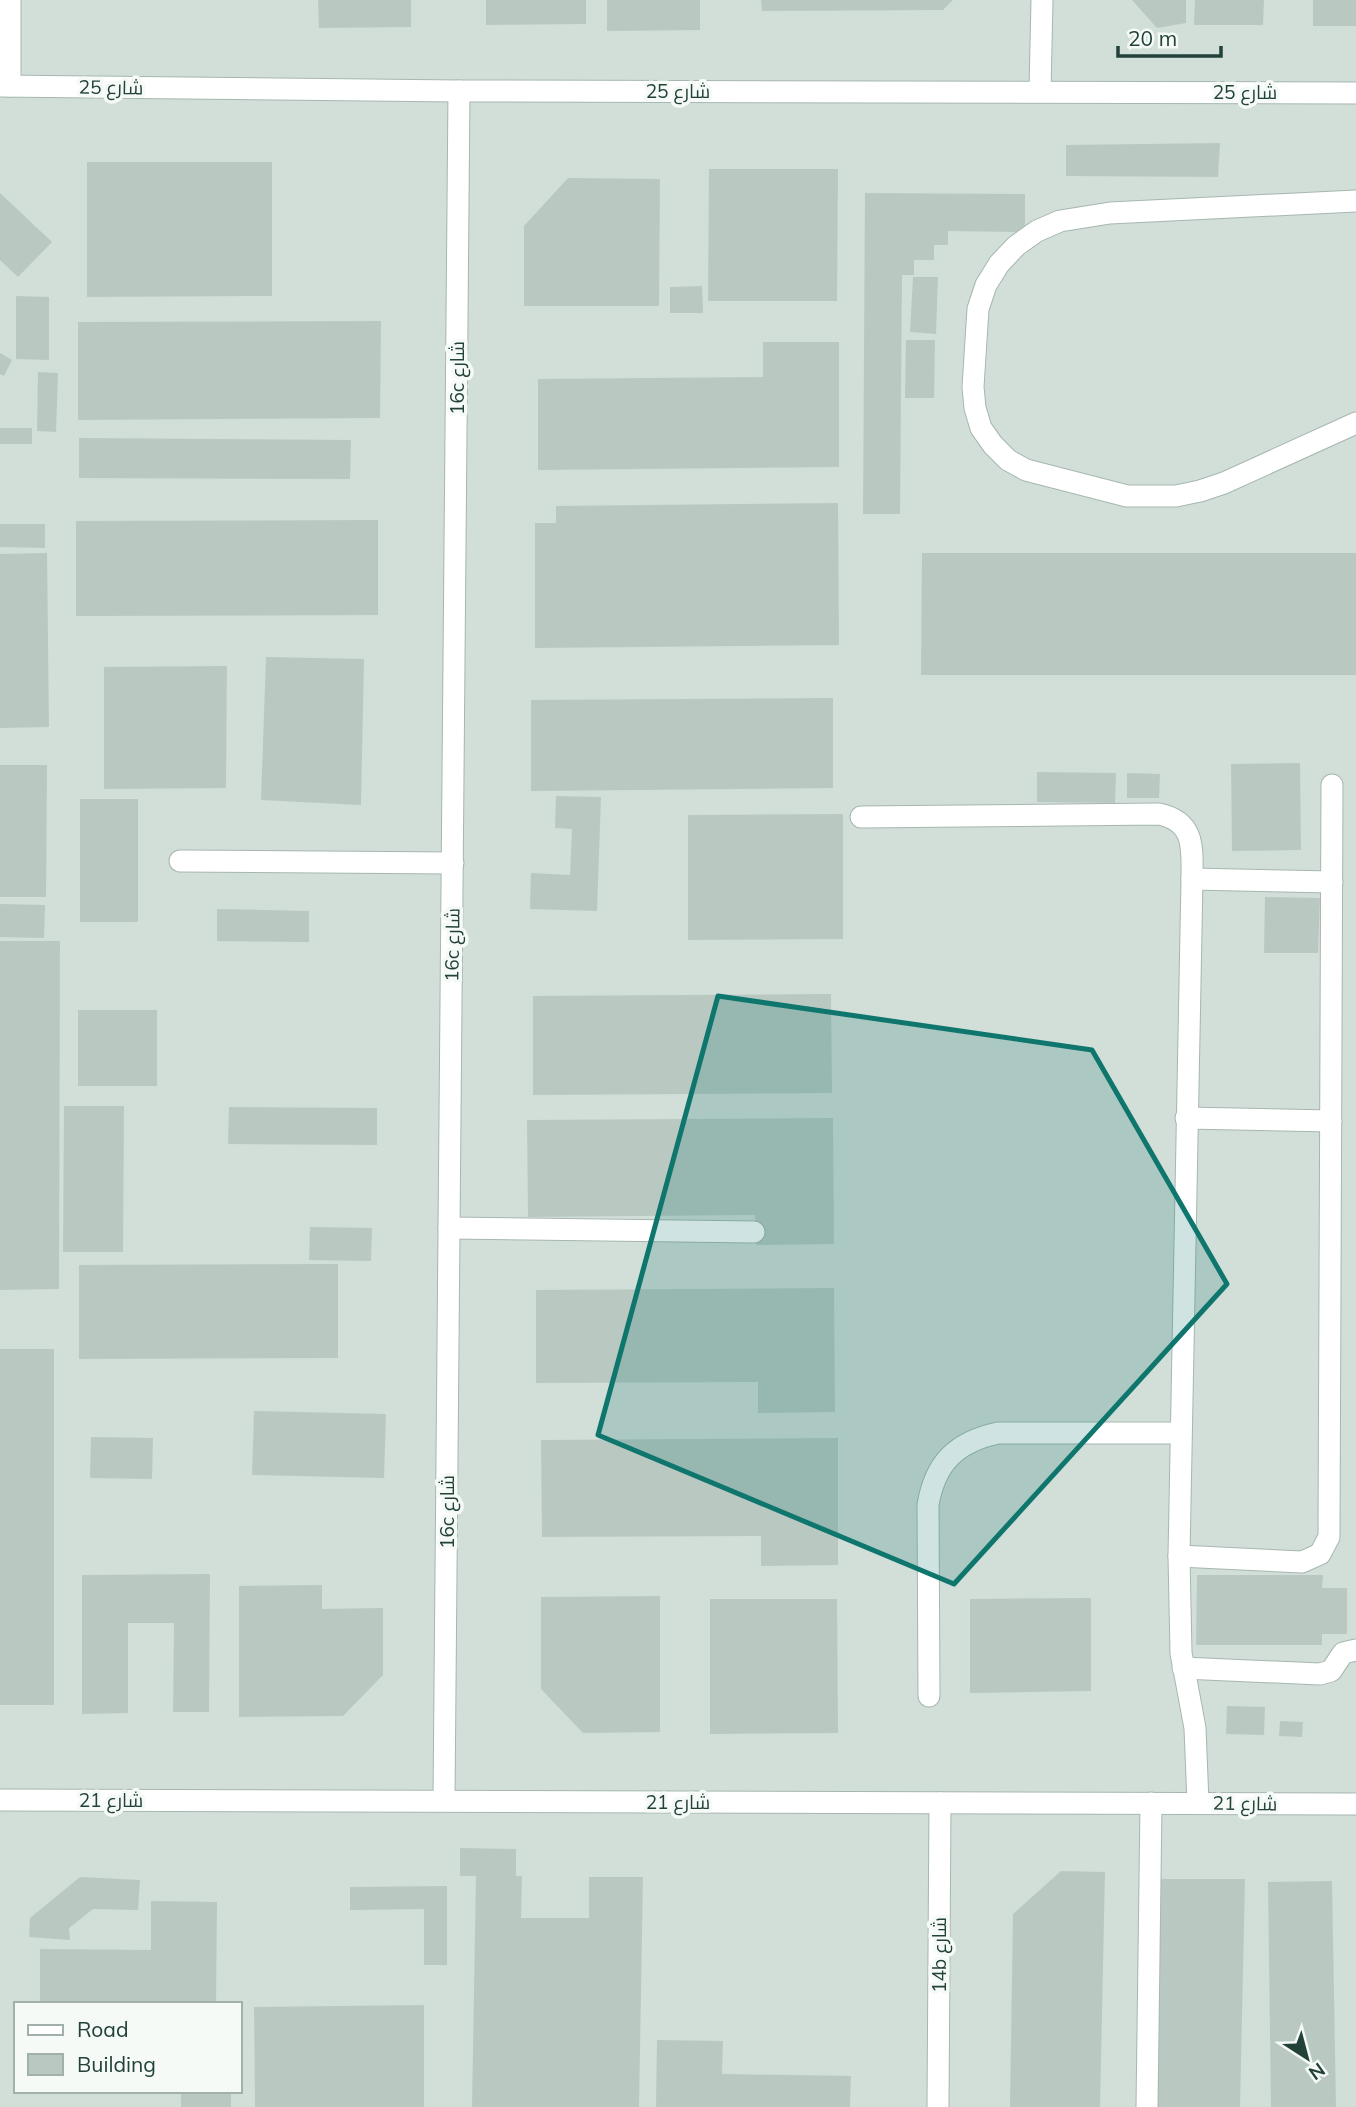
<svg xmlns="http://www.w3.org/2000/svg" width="1356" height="2107" font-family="Mulish,Cairo,sans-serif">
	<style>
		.built { fill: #d2ded8; fill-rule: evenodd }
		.building { fill: #b9c9c2 }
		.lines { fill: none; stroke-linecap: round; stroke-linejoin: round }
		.minor-casing { stroke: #a6b7b0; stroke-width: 23 }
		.minor { stroke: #fff; stroke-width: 21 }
		.marked { fill: #0f766e; fill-opacity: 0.2; stroke: #0f766e; stroke-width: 5; stroke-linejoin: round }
		.labels { text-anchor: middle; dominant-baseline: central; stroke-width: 7; stroke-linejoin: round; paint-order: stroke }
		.street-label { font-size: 19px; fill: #224138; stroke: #f5faf7 }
	</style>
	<rect width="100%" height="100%" fill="#e4eee9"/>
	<path class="built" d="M0,0H1356V2107H0ZM16,2004H240V2091H16Z"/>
	<g class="building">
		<polygon points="318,0 411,0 411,27 319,28"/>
		<polygon points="486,0 586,0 586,24 486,25"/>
		<polygon points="607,0 700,0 700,30 607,31"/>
		<polygon points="761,0 953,0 943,10 762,11"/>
		<polygon points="1132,0 1186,0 1186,23 1157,28"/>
		<polygon points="1195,0 1264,0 1263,25 1194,25"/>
		<rect x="1313" y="0" width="43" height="26"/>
		<polygon points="1220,143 1218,177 1066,176 1066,145"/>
		<polygon points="87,162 272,162 272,296 87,297"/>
		<polygon points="709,169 838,169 837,301 708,301"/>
		<polygon points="568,178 660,179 659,306 524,306 524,226"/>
		<polygon points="0,193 52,242 18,277 0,260"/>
		<polygon points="865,193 1025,194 1025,232 948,231 948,245 934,245 934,260 914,260 914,275 902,275 900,514 863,514"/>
		<polygon points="913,277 938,277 936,334 910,332"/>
		<polygon points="702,286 703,313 670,313 670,287"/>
		<polygon points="16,296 49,297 49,360 16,359"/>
		<polygon points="381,321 380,418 78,420 78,322"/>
		<polygon points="906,340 935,340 934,398 905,398"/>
		<polygon points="763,342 839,342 839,467 538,470 538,379 763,377"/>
		<polygon points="0,353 12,360 4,376 0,374"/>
		<polygon points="38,372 58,373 56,432 37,431"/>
		<rect x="0" y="428" width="32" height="16"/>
		<polygon points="79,438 351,440 350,479 79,478"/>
		<polygon points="838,503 839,645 535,648 535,523 556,523 556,506"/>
		<polygon points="378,520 378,615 76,616 76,521"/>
		<polygon points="0,524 45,524 45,548 0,547"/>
		<polygon points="47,553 49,727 0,728 0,554"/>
		<polygon points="922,553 1356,553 1356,675 921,675"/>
		<polygon points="266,657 364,659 361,805 261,800"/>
		<polygon points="227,666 226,788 104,789 104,667"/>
		<polygon points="833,698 833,788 531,791 531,700"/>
		<polygon points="1300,763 1301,850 1232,851 1231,764"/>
		<polygon points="0,765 47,765 46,897 0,897"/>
		<polygon points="1037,772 1116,773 1115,803 1037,802"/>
		<polygon points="1127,773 1160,774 1159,798 1127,798"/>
		<polygon points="556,796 601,797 597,911 530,909 531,873 570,875 572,829 555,828"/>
		<rect x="80" y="799" width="58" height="123"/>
		<polygon points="843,814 843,939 688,940 688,815"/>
		<polygon points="1265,897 1320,898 1318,953 1264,953"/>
		<polygon points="0,904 45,905 44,938 0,937"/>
		<polygon points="217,909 309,911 309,942 217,941"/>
		<polygon points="0,941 60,941 59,1289 0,1290"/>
		<polygon points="831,994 832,1093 533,1095 533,996"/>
		<rect x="78" y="1010" width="79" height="76"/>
		<polygon points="64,1106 124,1106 123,1252 63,1252"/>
		<polygon points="229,1107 377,1108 377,1145 228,1144"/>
		<polygon points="833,1118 834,1244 756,1245 755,1215 528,1217 527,1120"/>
		<polygon points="310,1227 372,1228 371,1261 309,1260"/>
		<polygon points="338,1264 338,1358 79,1359 79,1265"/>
		<polygon points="834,1288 835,1412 758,1413 758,1382 536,1383 536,1290"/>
		<rect x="0" y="1349" width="54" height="356"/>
		<polygon points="254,1411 386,1414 384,1478 252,1475"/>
		<polygon points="91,1437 153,1438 152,1479 90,1478"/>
		<polygon points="838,1438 838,1565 761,1566 761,1536 542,1537 541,1440"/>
		<polygon points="210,1574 209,1712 173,1712 174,1623 128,1623 128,1713 82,1714 82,1575"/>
		<polygon points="1197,1575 1323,1575 1322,1588 1347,1588 1347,1634 1322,1634 1322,1645 1196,1645"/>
		<polygon points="322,1585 322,1609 383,1608 383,1675 343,1716 239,1717 239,1586"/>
		<polygon points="660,1596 660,1732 583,1733 541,1689 541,1597"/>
		<polygon points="1091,1598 1091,1691 970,1693 970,1599"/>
		<polygon points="710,1599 837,1599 838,1733 710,1734"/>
		<polygon points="1227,1706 1265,1707 1264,1735 1226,1734"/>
		<polygon points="1280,1721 1303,1722 1302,1737 1279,1736"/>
		<polygon points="460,1848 516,1849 516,1876 522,1876 521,1918 589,1918 589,1877 643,1877 639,2107 472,2107 476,1876 460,1876"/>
		<polygon points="1061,1871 1105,1872 1100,2107 1010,2107 1013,1914"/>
		<polygon points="80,1877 140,1880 138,1910 93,1909 69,1928 70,1940 29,1937 30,1918"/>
		<polygon points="1155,1879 1245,1879 1240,2107 1150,2107"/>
		<polygon points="1332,1881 1336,2107 1271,2107 1268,1882"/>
		<polygon points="447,1886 447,1965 424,1965 424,1909 350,1910 350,1887"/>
		<polygon points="151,1901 217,1902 216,2004 40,2004 40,1949 151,1950"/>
		<polygon points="424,2005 424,2107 255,2107 254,2007"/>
		<polygon points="657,2040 723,2041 722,2074 851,2076 850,2107 656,2107"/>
		<rect x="181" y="2091" width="50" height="16"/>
	</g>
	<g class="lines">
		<g class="minor-casing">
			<g id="minor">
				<polyline points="10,0 10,86"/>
				<polyline points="0,86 459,91 1356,93"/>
				<polyline points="1040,91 1042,0"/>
				<polyline points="1356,201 1110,213 1060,221 1037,231 1016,246 999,264 986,285 978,309 973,387 975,408 981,428 993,445 1008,460 1026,470 1127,496 1176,496 1200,491 1224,483 1356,423"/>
				<path d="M861,817L1159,814C1196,822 1192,849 1192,879L1179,1556L1181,1653L1195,1728L1198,1803"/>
				<polyline points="180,861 453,863"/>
				<polyline points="1192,879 1332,882"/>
				<polyline points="1186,1118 1331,1121"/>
				<polyline points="449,1228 754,1232"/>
				<polyline points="1179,1556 1302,1562 1320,1554 1329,1537 1332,785"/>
				<polyline points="1183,1668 1320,1674 1331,1671 1343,1653 1356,1650"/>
				<path d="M929,1696L928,1505C935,1463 956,1442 998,1433H1180"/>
				<polyline points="0,1800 1356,1804"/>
				<polyline points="444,1800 459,91"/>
				<polyline points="938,2107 940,1803"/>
				<polyline points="1147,2107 1151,1803"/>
			</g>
		</g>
		<use href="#minor" class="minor"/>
	</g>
	<path class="marked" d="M718,996L1092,1050L1227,1284L954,1584L598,1435Z"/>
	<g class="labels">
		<g class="street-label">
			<text transform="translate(111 87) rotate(1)">شارع 25</text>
			<text x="678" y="91">شارع 25</text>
			<text x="1245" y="92">شارع 25</text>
			<text transform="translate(457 378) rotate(-90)">16c شارع</text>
			<text transform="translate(452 945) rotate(-89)">16c شارع</text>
			<text transform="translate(447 1512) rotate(-90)">16c شارع</text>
			<text x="111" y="1800">شارع 21</text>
			<text x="678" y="1802">شارع 21</text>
			<text transform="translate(1245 1803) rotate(1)">شارع 21</text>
			<text transform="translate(939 1955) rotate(-90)">14b شارع</text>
		</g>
	</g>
	<rect x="14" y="2002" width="228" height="91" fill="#f5faf7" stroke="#a1b0ab" stroke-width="2"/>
	<rect x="28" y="2025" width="35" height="10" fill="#ffffff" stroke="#a1b0ab" stroke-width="2"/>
	<text x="77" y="2037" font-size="21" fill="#224138">Road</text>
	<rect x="28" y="2054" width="35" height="21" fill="#b9c9c2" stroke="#a1b0ab" stroke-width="2"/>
	<text x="77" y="2072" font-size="21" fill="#224138">Building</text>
	<g transform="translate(1307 2058) rotate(144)" stroke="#f5faf7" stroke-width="5" paint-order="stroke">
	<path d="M0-5L12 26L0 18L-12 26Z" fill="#224138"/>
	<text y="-10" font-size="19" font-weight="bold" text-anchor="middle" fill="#224138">N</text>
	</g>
	<path d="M1118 46v10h103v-10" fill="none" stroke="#224138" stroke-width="3.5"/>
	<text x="1128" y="46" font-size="21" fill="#224138" stroke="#f5faf7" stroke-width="5" paint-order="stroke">20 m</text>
</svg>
